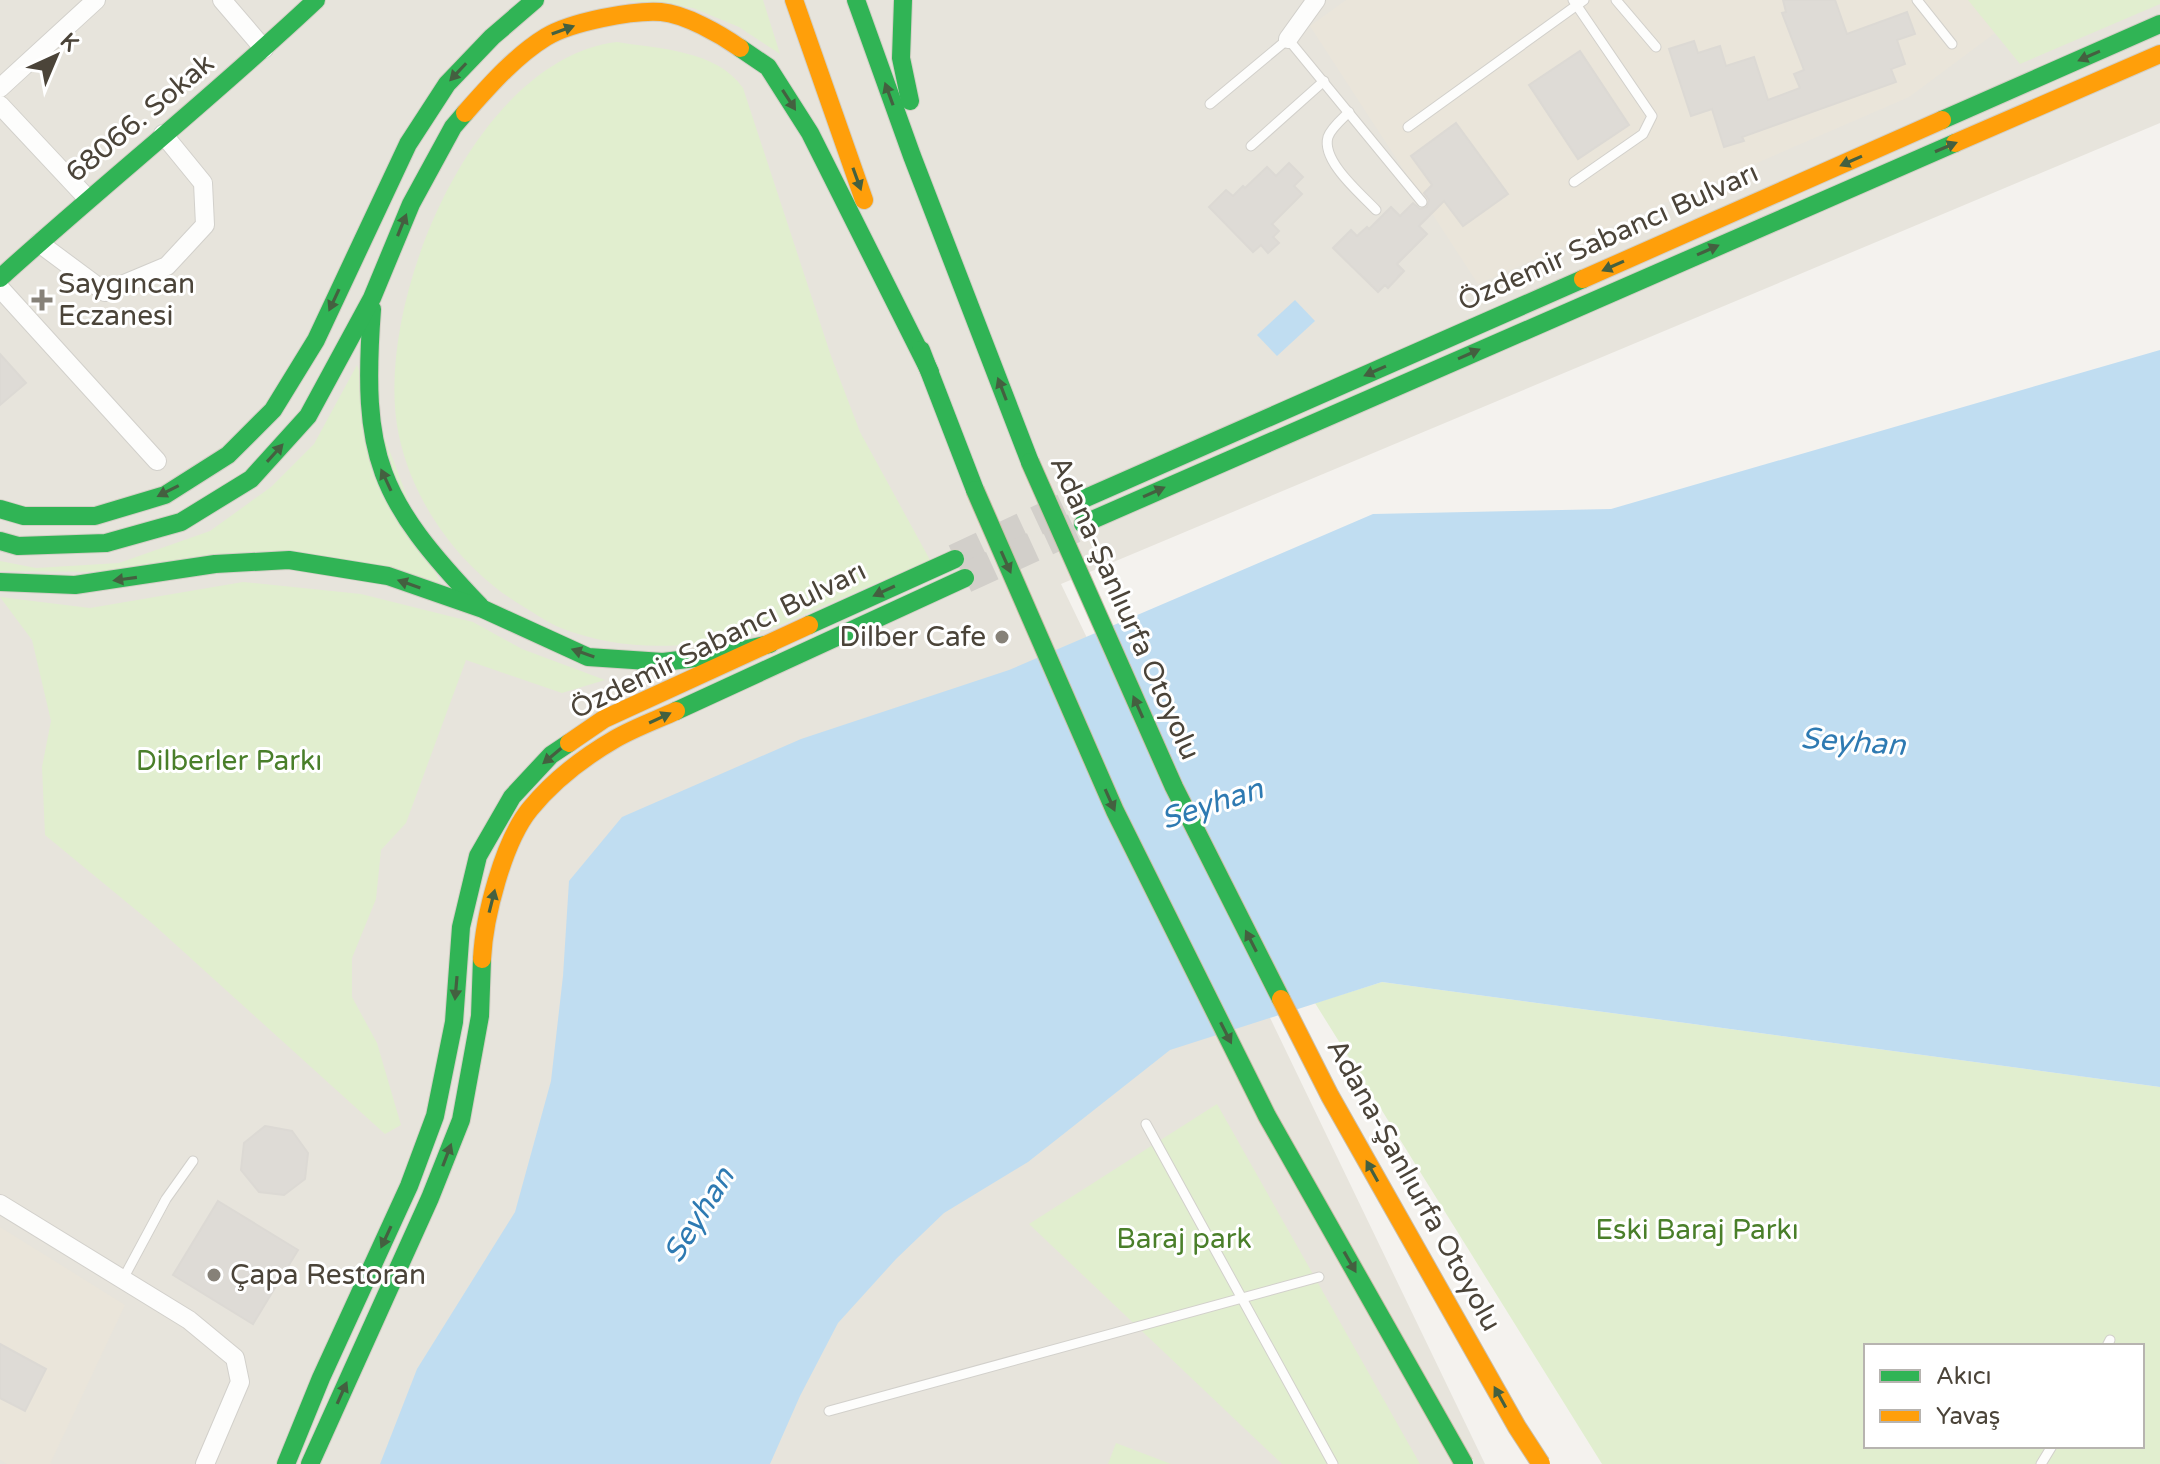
<svg xmlns="http://www.w3.org/2000/svg" width="2160" height="1464" font-family="'Varela Round',sans-serif">
	<style>
		.residential { fill: #e7e4dc }
		.education { fill: #eae5da }
		.green { fill: #e1eecf; fill-rule: evenodd }
		.water { fill: #c0ddf1 }
		.building { fill: #dedbd6; stroke: #dcd9d4; stroke-width: 2 }
		.lines { fill: none; stroke-linecap: round; stroke-linejoin: round }
		.primary-tunnel { stroke: #d2cfca; stroke-width: 30; stroke-dasharray: 30 15; stroke-linecap: butt }
		.lane-casing { stroke: #d2d0cb; stroke-width: 11 }
		.street-casing { stroke: #d2d0cb; stroke-width: 20 }
		.fast-casing { stroke: #d3cfc5; stroke-width: 20 }
		.slow-casing { stroke: #d3cfc5; stroke-width: 20 }
		.lane { stroke: #fdfdfc; stroke-width: 9 }
		.street { stroke: #fdfdfc; stroke-width: 18 }
		.fast { stroke: #30b455; stroke-width: 18 }
		.slow { stroke: #ff9f0a; stroke-width: 18 }
		.fast-bridge-casing { stroke: #ccbfa9; stroke-width: 20; stroke-linecap: butt }
		.slow-bridge-casing { stroke: #ccbfa9; stroke-width: 20; stroke-linecap: butt }
		.fast-bridge { stroke: #30b455; stroke-width: 18 }
		.slow-bridge { stroke: #ff9f0a; stroke-width: 18 }
		.oneway { fill: #446040 }
		.poi-dot { fill: #868178; stroke: #fff; stroke-width: 3 }
		.labels { text-anchor: middle; dominant-baseline: central; stroke-width: 6; stroke-linejoin: round; paint-order: stroke }
		.street-label { font-size: 28px; fill: #4b4439; stroke: #fff }
		.poi-label { font-size: 28px; fill: #4b4439; stroke: #fff; text-anchor: start }
		.park-label { font-size: 28px; fill: #4a7f2a; stroke: #fff }
		.water-label { font-size: 30px; font-style: italic; fill: #2e7ab2; stroke: #fff }
	</style>
	<rect width="100%" height="100%" fill="#f4f2ee"/>
	<polygon class="residential" points="0,0 2160,0 2160,123 1061,584 1485,1464 0,1464"/>
	<g class="education">
		<polygon points="1346,0 1968,0 1995,33 1909,97 1478,284 1310,26"/>
		<polygon points="0,1227 125,1305 50,1464 7,1464 0,1460"/>
	</g>
	<g class="green">
		<polygon points="623,0 763,0 780,54 739,27 693,8"/>
		<polygon points="1968,0 2160,0 2160,4 2020,64"/>
		<path d="M617,42C659,49 717,50 743,88L831,356L860,432L930,560C893,576 856,592 819,608C802,615 786,624 769,629C745,637 716,641 692,644C649,649 601,644 561,628C548,623 536,614 524,607C463,571 414,506 399,436C371,309 473,59 617,42Z"/>
		<polygon points="357,365 442,589 368,565 121,572 0,571 0,561 36,568 119,563 210,531 271,487 314,444"/>
		<polygon points="243,582 361,594 473,622 522,649 605,680 562,693 466,660 406,823 381,850 376,899 352,958 352,997 377,1043 401,1125 385,1134 153,924 45,835 42,767 51,721 32,640 0,597 90,608"/>
		<path d="M1382,982L2160,1087V1464H1602L1315,1003ZM1866,1346H2142V1446H1866Z"/>
		<polygon points="1217,1104 1420,1464 1282,1464 1029,1224"/>
		<polygon points="1116,1443 1171,1464 1108,1464"/>
	</g>
	<g class="water">
		<polygon points="1295,300 1315,321 1277,356 1257,335"/>
		<polygon points="2160,350 2160,1087 1382,982 1170,1050 1028,1162 944,1213 896,1259 838,1323 800,1396 770,1464 380,1464 417,1369 515,1212 551,1081 563,976 569,881 622,817 801,739 1009,670 1373,514 1611,509"/>
	</g>
	<g class="building">
		<polygon points="1783,0 1835,0 1847,34 1907,12 1915,34 1897,40 1905,64 1891,69 1896,82 1742,137 1744,141 1724,147 1712,109 1691,116 1669,49 1694,41 1698,53 1720,46 1726,66 1754,57 1768,100 1800,88 1794,74 1804,70 1782,13 1786,12"/>
		<polygon points="1580,51 1629,125 1578,159 1529,85"/>
		<polygon points="1456,123 1508,194 1463,226 1444,201 1419,226 1427,234 1397,264 1404,271 1388,288 1385,285 1378,292 1333,248 1351,230 1357,236 1367,227 1369,229 1391,207 1400,216 1413,203 1420,209 1427,207 1429,200 1424,193 1432,185 1411,156"/>
		<polygon points="1289,163 1303,177 1294,186 1302,194 1272,224 1279,231 1273,237 1279,243 1268,253 1261,245 1253,252 1209,207 1226,190 1233,196 1243,186 1245,188 1267,167 1276,176"/>
		<polygon points="0,354 26,383 0,405"/>
		<polygon points="265,1126 292,1131 308,1153 305,1179 284,1195 259,1192 241,1170 244,1143"/>
		<polygon points="218,1201 298,1250 253,1324 173,1275"/>
		<polygon points="0,1344 46,1369 25,1411 0,1398"/>
	</g>
	<g class="lines">
		<g class="primary-tunnel">
			<polyline points="955,559 1073,504"/>
			<polyline points="965,578 1083,524"/>
		</g>
		<g class="lane-casing">
			<g id="lane">
				<polyline points="1573,0 1652,116 1643,134 1574,182"/>
				<polyline points="1616,0 1656,47"/>
				<polyline points="1917,0 1952,44"/>
				<polyline points="1210,104 1288,39 1422,202"/>
				<path d="M1349,112C1342,119 1331,128 1328,137C1321,161 1361,194 1376,210"/>
				<polyline points="1408,127 1584,0"/>
				<polyline points="1251,146 1324,81"/>
				<polyline points="1146,1124 1333,1464"/>
				<polyline points="123,1279 166,1199 193,1161"/>
				<polyline points="2107,1346 2110,1340"/>
				<polyline points="829,1411 1319,1277"/>
				<polyline points="2041,1464 2052,1446"/>
			</g>
		</g>
		<g class="street-casing">
			<g id="street">
				<polyline points="222,0 264,49"/>
				<polyline points="1288,39 1316,0"/>
				<polyline points="0,88 96,0"/>
				<polyline points="0,105 88,199"/>
				<polyline points="39,243 105,292 167,266 205,225 203,183 163,134"/>
				<polyline points="0,288 157,461"/>
				<polyline points="0,1204 189,1320 235,1358 240,1382 205,1464"/>
			</g>
		</g>
		<g class="fast-casing">
			<g id="fast">
				<polyline points="856,0 912,156 1030,462"/>
				<polyline points="903,0 901,58 910,101"/>
				<polyline points="740,48 768,67 810,133 930,372"/>
				<polyline points="1942,120 2160,24"/>
				<path d="M0,278C104,184 214,96 316,0"/>
				<path d="M372,309C361,457 378,499 480,606"/>
				<polyline points="921,350 975,490"/>
				<polyline points="1079,501 1583,279"/>
				<polyline points="0,509 24,516 95,516 165,495 228,455 273,410 316,340 408,144 447,84 492,37 535,0"/>
				<polyline points="1083,524 1955,143"/>
				<polyline points="0,541 18,546 106,543 181,522 251,479 308,416 372,298 411,204 453,127 465,113"/>
				<polyline points="0,582 75,585 215,564 289,560 388,576 483,609 588,657 663,662 720,655 770,644"/>
				<polyline points="809,625 955,559"/>
				<polyline points="676,711 965,578"/>
				<polyline points="286,1464 321,1378 409,1186 435,1116 454,1022 461,927 478,856 512,797 551,755 569,743"/>
				<polyline points="310,1464 430,1198 461,1120 480,1016 482,959"/>
			</g>
		</g>
		<g class="slow-casing">
			<g id="slow">
				<polyline points="794,0 864,200"/>
				<path d="M465,113C489,86 515,56 546,37C571,22 632,10 661,12C685,14 720,34 740,48"/>
				<polyline points="1955,143 2160,54"/>
				<polyline points="1583,279 1942,120"/>
				<polyline points="569,743 604,719 809,625"/>
				<path d="M482,959C484,918 503,842 530,809C552,782 584,757 615,739C634,728 656,720 676,711"/>
			</g>
		</g>
		<use href="#lane" class="lane"/>
		<use href="#street" class="street"/>
		<use href="#fast" class="fast"/>
		<use href="#slow" class="slow"/>
		<g class="fast-bridge-casing">
			<g id="fast-bridge">
				<polyline points="1030,462 1174,787 1281,999"/>
				<polyline points="975,490 1115,811 1267,1116 1464,1464"/>
			</g>
		</g>
		<g class="slow-bridge-casing">
			<polyline id="slow-bridge" points="1281,999 1330,1096 1517,1427 1541,1464"/>
		</g>
		<use href="#fast-bridge" class="fast-bridge"/>
		<use href="#slow-bridge" class="slow-bridge"/>
	</g>
	<defs><path id="oneway-solid" d="M-6-.8H1V-3.2L6.5 0L1 3.2V.8H-6Z" transform="scale(2)"/></defs>
	<g class="oneway">
		<use href="#oneway-solid" transform="translate(563 30) rotate(-20)"/>
		<use href="#oneway-solid" transform="translate(2089 56) rotate(156)"/>
		<use href="#oneway-solid" transform="translate(458 72) rotate(133)"/>
		<use href="#oneway-solid" transform="translate(889 94) rotate(-110)"/>
		<use href="#oneway-solid" transform="translate(789 100) rotate(57)"/>
		<use href="#oneway-solid" transform="translate(1946 147) rotate(-23)"/>
		<use href="#oneway-solid" transform="translate(1851 161) rotate(156)"/>
		<use href="#oneway-solid" transform="translate(857 179) rotate(70)"/>
		<use href="#oneway-solid" transform="translate(402 225) rotate(-68)"/>
		<use href="#oneway-solid" transform="translate(1708 250) rotate(-24)"/>
		<use href="#oneway-solid" transform="translate(1613 266) rotate(156)"/>
		<use href="#oneway-solid" transform="translate(334 300) rotate(115)"/>
		<use href="#oneway-solid" transform="translate(1469 354) rotate(-24)"/>
		<use href="#oneway-solid" transform="translate(1375 371) rotate(156)"/>
		<use href="#oneway-solid" transform="translate(1002 389) rotate(-111)"/>
		<use href="#oneway-solid" transform="translate(275 453) rotate(-48)"/>
		<use href="#oneway-solid" transform="translate(386 480) rotate(-115)"/>
		<use href="#oneway-solid" transform="translate(168 491) rotate(153)"/>
		<use href="#oneway-solid" transform="translate(1154 492) rotate(-24)"/>
		<use href="#oneway-solid" transform="translate(1006 562) rotate(66)"/>
		<use href="#oneway-solid" transform="translate(125 579) rotate(172)"/>
		<use href="#oneway-solid" transform="translate(409 584) rotate(-161)"/>
		<use href="#oneway-solid" transform="translate(884 591) rotate(155)"/>
		<use href="#oneway-solid" transform="translate(583 653) rotate(-161)"/>
		<use href="#oneway-solid" transform="translate(1138 707) rotate(-114)"/>
		<use href="#oneway-solid" transform="translate(660 718) rotate(-25)"/>
		<use href="#oneway-solid" transform="translate(552 756) rotate(140)"/>
		<use href="#oneway-solid" transform="translate(1110 800) rotate(66)"/>
		<use href="#oneway-solid" transform="translate(492 901) rotate(-76)"/>
		<use href="#oneway-solid" transform="translate(1251 941) rotate(-117)"/>
		<use href="#oneway-solid" transform="translate(456 988) rotate(95)"/>
		<use href="#oneway-solid" transform="translate(1226 1033) rotate(63)"/>
		<use href="#oneway-solid" transform="translate(447 1155) rotate(-69)"/>
		<use href="#oneway-solid" transform="translate(1372 1171) rotate(-119)"/>
		<use href="#oneway-solid" transform="translate(386 1237) rotate(115)"/>
		<use href="#oneway-solid" transform="translate(1350 1262) rotate(60)"/>
		<use href="#oneway-solid" transform="translate(342 1393) rotate(-66)"/>
		<use href="#oneway-solid" transform="translate(1500 1397) rotate(-119)"/>
	</g>
	<g class="poi-dot">
		<path d="M38 288h8v8h8v8h-8v8h-8v-8h-8v-8h8z"/>
		<circle cx="1002" cy="637" r="8"/>
		<circle cx="214" cy="1275" r="8"/>
	</g>
	<g class="labels">
		<g class="street-label">
			<text transform="translate(140 118) rotate(-40)">68066. Sokak</text>
			<text transform="translate(1608 237) rotate(-24)">Özdemir Sabancı Bulvarı</text>
			<text transform="translate(1125 608) rotate(66)">Adana-Şanlıurfa Otoyolu</text>
			<text transform="translate(718 640) rotate(-26)">Özdemir Sabancı Bulvarı</text>
			<text transform="translate(1414 1185) rotate(61)">Adana-Şanlıurfa Otoyolu</text>
		</g>
		<g class="poi-label">
			<text x="58" y="284">Saygıncan<tspan x="58" dy="32">Eczanesi</tspan></text>
			<text x="986" y="637" text-anchor="end">Dilber Cafe</text>
			<text x="230" y="1275">Çapa Restoran</text>
		</g>
		<g class="park-label">
			<text x="229" y="761">Dilberler Parkı</text>
			<text x="1697" y="1230">Eski Baraj Parkı</text>
			<text x="1184" y="1239">Baraj park</text>
		</g>
		<g class="water-label">
			<text transform="translate(1853 742) rotate(4)">Seyhan</text>
			<text transform="translate(1212 804) rotate(-18)">Seyhan</text>
			<text transform="translate(699 1215) rotate(-58)">Seyhan</text>
		</g>
	</g>
	<rect x="1864" y="1344" width="280" height="104" fill="#ffffff" stroke="#b7b4b0" stroke-width="2"/>
	<rect x="1880" y="1370" width="40" height="12" fill="#30b455" stroke="#b7b4b0" stroke-width="2"/>
	<text x="1936" y="1384" font-size="24" fill="#4b4439">Akıcı</text>
	<rect x="1880" y="1410" width="40" height="12" fill="#ff9f0a" stroke="#b7b4b0" stroke-width="2"/>
	<text x="1936" y="1424" font-size="24" fill="#4b4439">Yavaş</text>
	<g transform="translate(56 56) rotate(44)" stroke="#ffffff" stroke-width="6" paint-order="stroke">
	<path d="M0-6L14 30L0 20L-14 30Z" fill="#4b4439"/>
	<text y="-12" font-size="22" font-weight="bold" text-anchor="middle" fill="#4b4439">K</text>
	</g>
</svg>
